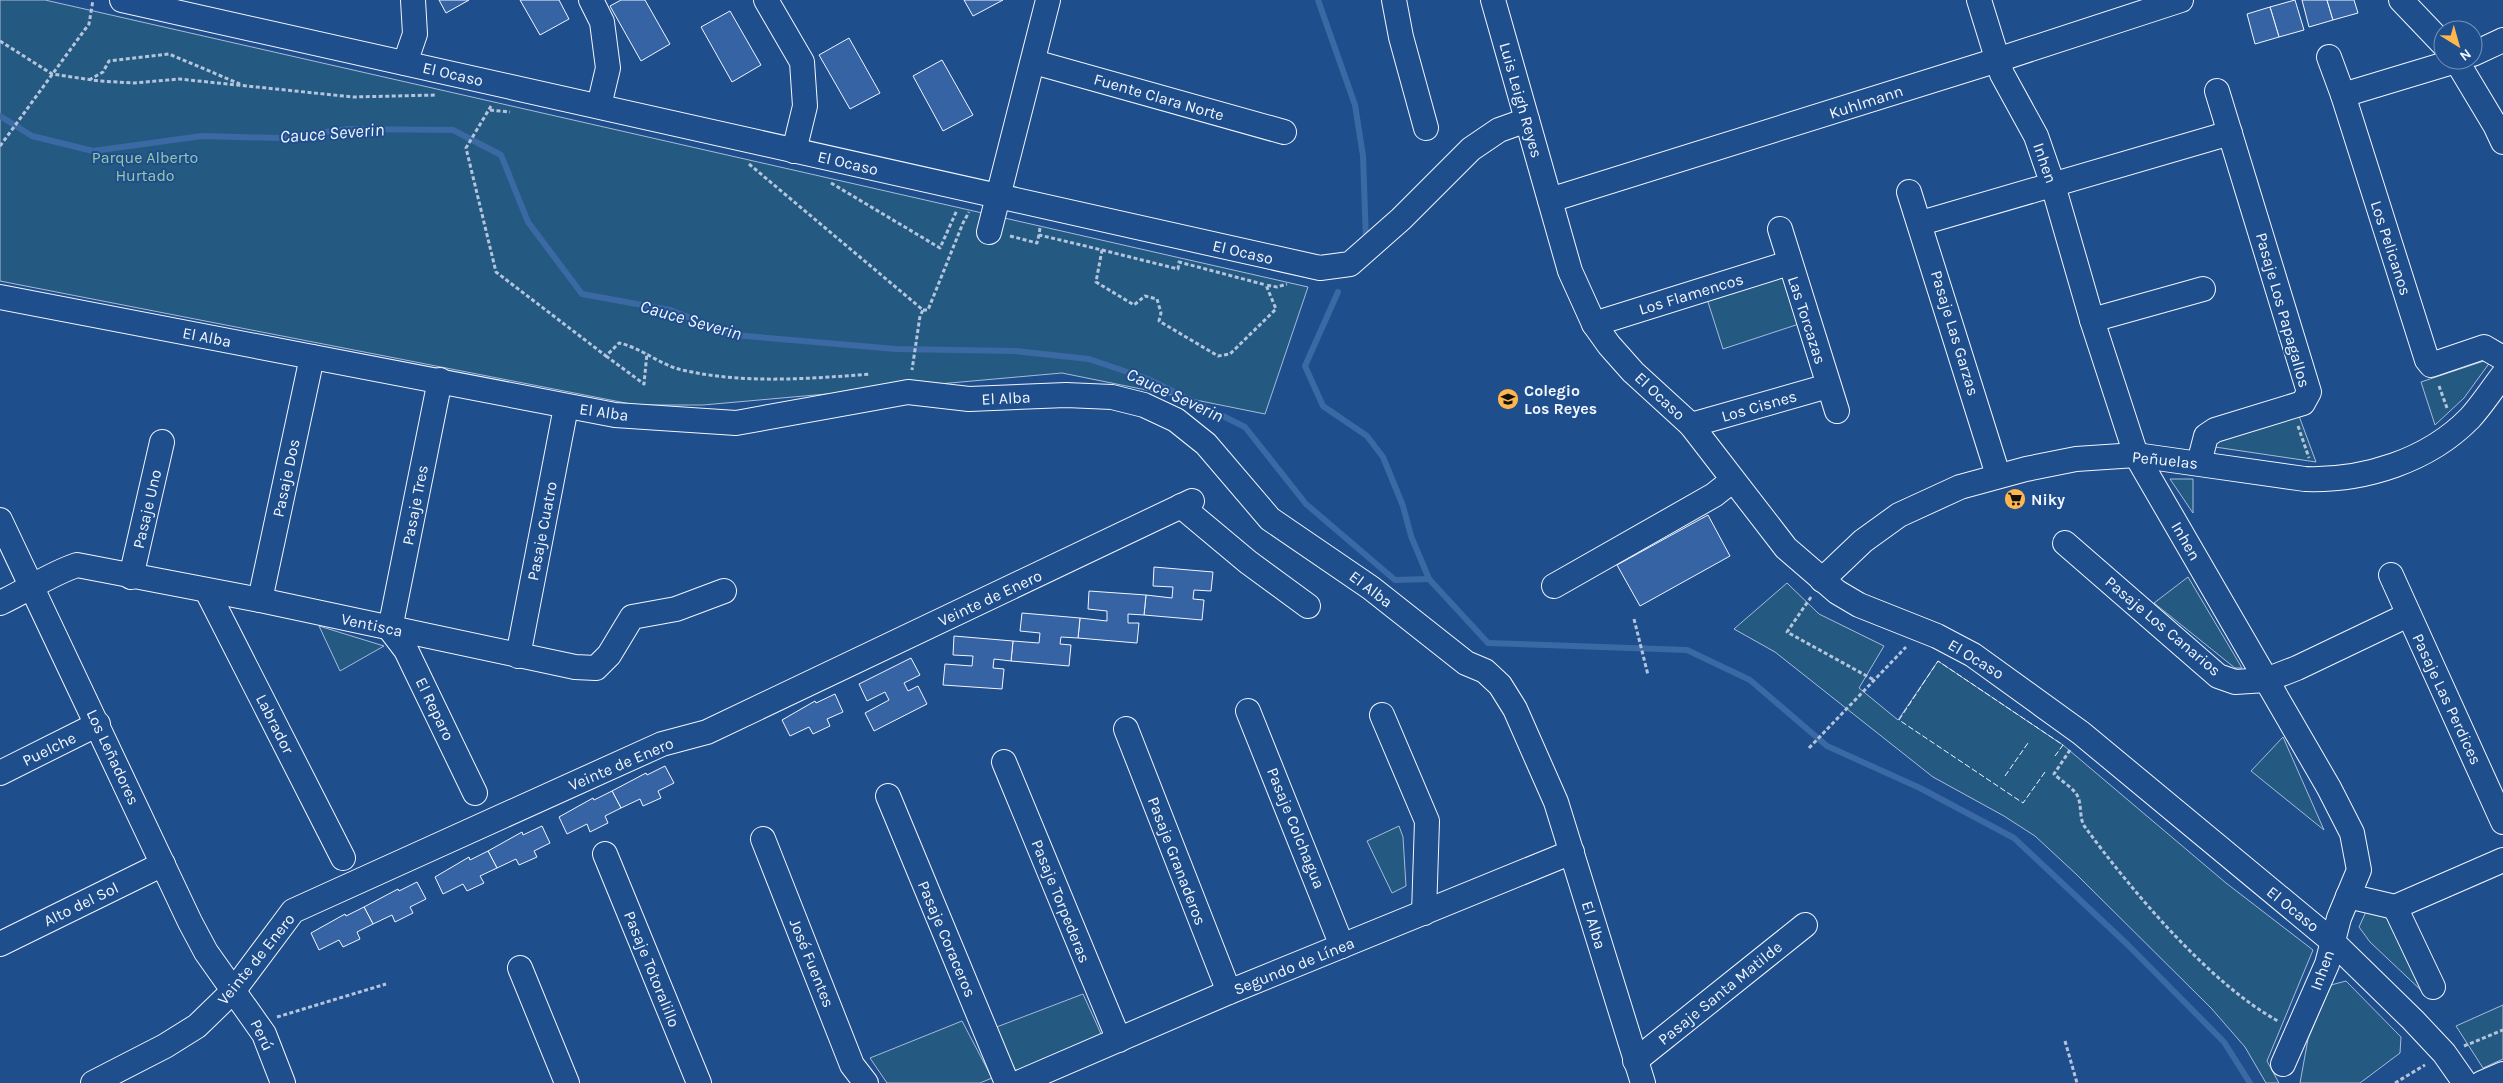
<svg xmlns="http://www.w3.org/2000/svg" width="2503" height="1083" font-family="Karla,sans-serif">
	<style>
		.green { fill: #245a82; stroke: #a8bbd7 }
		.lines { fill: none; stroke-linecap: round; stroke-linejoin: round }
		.stream { stroke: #3b69a3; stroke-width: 6 }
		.building { fill: #3563a3; stroke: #f2f6ff }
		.minor-casing { stroke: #f2f6ff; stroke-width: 26 }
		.path { stroke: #b3c4dc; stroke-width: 3; stroke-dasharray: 4 2.5; stroke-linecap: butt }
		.minor { stroke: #1f4e8c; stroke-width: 24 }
		.fence { stroke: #f2f6ff; stroke-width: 1; stroke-dasharray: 6 2.5; stroke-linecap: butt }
		.labels { text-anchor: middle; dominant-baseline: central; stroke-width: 4; stroke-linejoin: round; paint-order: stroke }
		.street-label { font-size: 16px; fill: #f2f6ff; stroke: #1f4e8c }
		.park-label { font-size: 16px; fill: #97c8a6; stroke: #1f4e8c }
		.poi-label { font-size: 16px; font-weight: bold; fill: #f2f6ff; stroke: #1f4e8c; text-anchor: start }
		.water-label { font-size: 18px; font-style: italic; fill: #f2f6ff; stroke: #1f4e8c }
	</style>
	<rect width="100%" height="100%" fill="#1f4e8c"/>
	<g class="green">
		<polygon points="0,0 45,0 1308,287 1265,414 1062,373 703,405 636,405 0,281"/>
		<polygon points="1785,273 1802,323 1723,349 1707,299"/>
		<polygon points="2493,358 2464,398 2435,425 2421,382"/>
		<polygon points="2299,416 2316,462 2215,447 2215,440"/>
		<polygon points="2170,479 2193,479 2193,513"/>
		<polygon points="2188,577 2242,668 2235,668 2154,603"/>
		<polygon points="1787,583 1819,614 1884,646 1859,688 1898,720 1938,661 2063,745 2226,883 2313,950 2267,1061 2279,1083 2266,1083 2245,1047 2211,1008 2076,874 2035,836 2004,816 1933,777 1775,652 1734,629"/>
		<polygon points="319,626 384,646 340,671"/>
		<polygon points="2283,737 2324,830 2251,771"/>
		<polygon points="1399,826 1403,837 1406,886 1392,893 1367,841"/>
		<polygon points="2369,905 2387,910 2425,994 2370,942 2359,927"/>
		<polygon points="2346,981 2401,1037 2400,1053 2360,1083 2300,1083 2308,1039 2331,985"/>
		<polygon points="1083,994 1102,1036 1016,1072 994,1028"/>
		<polygon points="2503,1005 2503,1059 2483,1068 2456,1026"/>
		<polygon points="962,1021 992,1078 980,1083 887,1083 870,1058"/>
	</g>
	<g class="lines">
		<g class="stream">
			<polyline points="1318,0 1355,105 1363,156 1366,241"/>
			<polyline points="0,116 32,136 93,151 202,136 279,138 349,129 453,130 501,155 528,222 582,294 670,310 734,335 896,349 1015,351 1089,359 1148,379 1245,427 1306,504 1395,580 1429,579"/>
			<polyline points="1338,292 1305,366 1323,406 1367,436 1383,457 1403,506 1411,536 1429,579 1488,643 1687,650 1750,680 1827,746 1920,788 2014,838 2128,945 2224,1042 2250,1083"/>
		</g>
	</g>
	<g class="building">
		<polygon points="439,0 469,0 446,13"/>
		<polygon points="520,0 559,0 569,19 540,35"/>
		<polygon points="621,0 645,0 670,44 641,61 610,6"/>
		<polygon points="964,0 1003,0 973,16"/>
		<polygon points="2295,0 2304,30 2279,37 2270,7"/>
		<polygon points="2302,0 2327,0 2333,20 2309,27"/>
		<polygon points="2327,0 2354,0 2358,13 2333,20"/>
		<polygon points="2270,7 2279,37 2255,44 2247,14"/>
		<polygon points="730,11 761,65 732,82 701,27"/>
		<polygon points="849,38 880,93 850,109 819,55"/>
		<polygon points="942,60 973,115 943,131 913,76"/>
		<polygon points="1708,515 1730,556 1640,606 1617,565"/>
		<polygon points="1154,567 1213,572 1211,591 1194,590 1193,599 1204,600 1202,620 1144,615 1146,595 1172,598 1173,587 1153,586"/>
		<polygon points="1089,591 1146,595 1144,615 1128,614 1128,623 1139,623 1137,643 1078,638 1080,618 1107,621 1107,611 1088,609"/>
		<polygon points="1022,613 1080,618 1078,638 1061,637 1060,644 1071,645 1069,666 1011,661 1013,641 1039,643 1040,633 1020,631"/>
		<polygon points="954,636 1013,641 1011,661 994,659 993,668 1004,669 1002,689 943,685 945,664 972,666 973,656 953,655"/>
		<polygon points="911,658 920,675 904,683 908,691 918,686 927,704 874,731 865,713 889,700 885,692 867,701 859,684"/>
		<polygon points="835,694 843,712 827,719 830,726 813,734 809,727 790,736 782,720 815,701 816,703"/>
		<polygon points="665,766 674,783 658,791 661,798 643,806 640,799 621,808 612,791 646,773 647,775"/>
		<polygon points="612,791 621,808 605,816 608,823 590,832 587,824 567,834 559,817 593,798 594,800"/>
		<polygon points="542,826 550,843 534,851 537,857 519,865 516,859 497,868 488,851 522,832 523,835"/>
		<polygon points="488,851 497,868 480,876 484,883 467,891 463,884 443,894 435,877 469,857 470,860"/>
		<polygon points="417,882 426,899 410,907 413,913 395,922 392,915 373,924 364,907 398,889 399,891"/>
		<polygon points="364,907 373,924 357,932 360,939 343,947 339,940 319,950 311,933 345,914 346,916"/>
	</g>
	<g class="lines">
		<g class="minor-casing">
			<g id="minor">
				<polyline points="122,0 1320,268 1350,264 1401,219 1471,149 1499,130 1527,120"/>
				<polyline points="591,0 602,22 608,68 599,106"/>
				<polyline points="766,0 802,62 805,106 794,151"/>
				<polyline points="1394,0 1401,37 1426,128"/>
				<polyline points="1493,0 1570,271 1594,324 1609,345 1633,372 1691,425 1786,548 1837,592 1859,605 1937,636 1973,655 2081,733 2332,941 2413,1020 2444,1053 2465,1083"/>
				<polyline points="1979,0 2002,74 2036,136 2053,185 2092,320 2136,455 2329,788 2352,833 2359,870 2339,918 2327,964 2283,1064"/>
				<polyline points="2401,0 2443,44"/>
				<polyline points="2473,54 2503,40"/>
				<polyline points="2329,57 2343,95 2427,360 2431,365 2484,347 2503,358"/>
				<polyline points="2456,60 2495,125 2503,142"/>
				<polyline points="1034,62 1284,132"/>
				<polyline points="405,63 415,34 413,0"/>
				<polyline points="2343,95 2459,60"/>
				<polyline points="1909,192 1998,475"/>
				<polyline points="1550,200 1988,63 2181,0"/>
				<polyline points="1921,223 2230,133"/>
				<polyline points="1780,229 1837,411"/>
				<polyline points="989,232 1048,0"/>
				<polyline points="0,297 615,415 736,423 908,392 969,399 1066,395 1112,397 1144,405 1176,420 1206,444 1270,519 1371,588 1466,663 1485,671 1500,685 1515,709 1556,802 1643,1083"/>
				<polyline points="2092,320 2203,289"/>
				<polyline points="1594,324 1789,263"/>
				<polyline points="440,380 390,629 406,650 475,793"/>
				<polyline points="1691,425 1828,386"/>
				<polyline points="2199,463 2206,436 2215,430 2303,403 2309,392 2217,91"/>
				<polyline points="1181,506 1248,562 1308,606"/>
				<polyline points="0,520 190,922 206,952 264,1034 283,1083"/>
				<polyline points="2065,543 2218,676 2235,682 2266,680 2297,668 2408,615"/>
				<polyline points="2391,575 2503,822"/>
				<polyline points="131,577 162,442"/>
				<path d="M1822,580L1863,541L1899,515L1960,487L2026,469L2076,459L2136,455L2305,479C2364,481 2428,461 2470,418C2482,405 2492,389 2503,375"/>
				<polyline points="1554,586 1714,495 1733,480"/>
				<polyline points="207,591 343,858"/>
				<polyline points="260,600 312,357"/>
				<path d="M0,603C26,591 50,574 77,565L260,600L575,667L596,668L609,655L632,617L676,609L724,591"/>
				<polyline points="518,656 566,407"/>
				<polyline points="1248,711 1342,946"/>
				<polyline points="1382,715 1427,821 1424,913"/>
				<polyline points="1126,729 1229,992"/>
				<polyline points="1004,762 1119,1040"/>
				<polyline points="0,773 98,724"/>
				<polyline points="888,796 1007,1083"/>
				<polyline points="763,839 852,1065 866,1083"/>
				<polyline points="605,854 699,1083"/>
				<polyline points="2348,896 2395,907 2503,860"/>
				<polyline points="2395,907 2433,987"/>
				<polyline points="0,944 163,864"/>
				<polyline points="520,968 567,1083"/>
				<polyline points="1635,1061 1805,925"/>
				<polyline points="93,1083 165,1046 197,1026 234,990 293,911 662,744 707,732 1192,501"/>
				<polyline points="1018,1083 1229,992 1572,852"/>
				<polyline points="2482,1083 2503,1074"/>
			</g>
		</g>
		<g class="path">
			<polyline points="0,41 52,74 99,81 134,83 179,79 353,97 436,95"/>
			<polyline points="89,80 103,72 109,61 169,54 240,84"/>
			<path d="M491,106L466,148L496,272L606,356L619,343C642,348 660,365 682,370C744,384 807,379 870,374"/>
			<polyline points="490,110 510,112"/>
			<polyline points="0,146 89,24 93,0"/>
			<polyline points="749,164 923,310 920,316 912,370"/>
			<polyline points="831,183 940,248 957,210"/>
			<polyline points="1040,228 1039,235 1102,250 1096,282 1134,305 1145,296 1157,299 1161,313 1159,321 1218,356 1230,354 1276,309 1266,285 1277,287 1287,284"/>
			<polyline points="1010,236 1037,243 1039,235"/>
			<polyline points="1102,250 1178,269 1179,262 1266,285"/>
			<polyline points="923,310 928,310 963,223 969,212"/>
			<polyline points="606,356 644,384 647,353"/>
			<polyline points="2439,386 2447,408"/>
			<polyline points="2298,426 2309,458"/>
			<polyline points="1811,597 1787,632 1874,680"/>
			<polyline points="1634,619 1648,675"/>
			<polyline points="1809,748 1906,647"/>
			<path d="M2070,750L2054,774C2060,780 2075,789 2078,797C2082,807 2079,819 2085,827C2131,890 2210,984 2278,1021"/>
			<polyline points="277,1017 386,984"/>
			<polyline points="2065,1041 2077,1083"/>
			<polyline points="2464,1046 2503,1030"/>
			<polyline points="2395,1083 2425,1065"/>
		</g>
		<use href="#minor" class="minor"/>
		<g class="fence">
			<polyline points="2045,772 2023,803 1899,720 1938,661 2063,745 2055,756"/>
			<polyline points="2005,776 2028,743"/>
		</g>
	</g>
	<defs>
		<g id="school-disc" transform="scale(1.125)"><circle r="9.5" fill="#ffb74d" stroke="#1f4e8c"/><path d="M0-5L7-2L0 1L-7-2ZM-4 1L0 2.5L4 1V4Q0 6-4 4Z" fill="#111"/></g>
		<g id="supermarket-disc" transform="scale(1.125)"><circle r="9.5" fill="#ffb74d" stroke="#1f4e8c"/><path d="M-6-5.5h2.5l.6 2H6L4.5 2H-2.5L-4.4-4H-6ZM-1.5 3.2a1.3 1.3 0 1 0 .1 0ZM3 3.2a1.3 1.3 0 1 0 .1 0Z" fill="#111"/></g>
	</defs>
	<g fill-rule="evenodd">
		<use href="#school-disc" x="1508" y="399"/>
		<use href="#supermarket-disc" x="2015" y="499"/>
	</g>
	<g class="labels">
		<g class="street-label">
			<text transform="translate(453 74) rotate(13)">El Ocaso</text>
			<text transform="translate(1159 97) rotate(16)">Fuente Clara Norte</text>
			<text transform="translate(1521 100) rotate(74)">Luis Leigh Reyes</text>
			<text transform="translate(1866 102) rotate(-18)">Kuhlmann</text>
			<text transform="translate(848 163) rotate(13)">El Ocaso</text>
			<text transform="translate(2045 163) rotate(71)">Inhen</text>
			<text transform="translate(2391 248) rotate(72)">Los Pelicanos</text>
			<text transform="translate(1243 252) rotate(13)">El Ocaso</text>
			<text transform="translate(1691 294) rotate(-17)">Los Flamencos</text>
			<text transform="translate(2283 310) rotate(74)">Pasaje Los Papagallos</text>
			<text transform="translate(1807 320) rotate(72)">Las Torcazas</text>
			<text transform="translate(1955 333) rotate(73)">Pasaje Las Garzas</text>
			<text transform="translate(207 337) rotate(11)">El Alba</text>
			<text transform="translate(1660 396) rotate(43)">El Ocaso</text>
			<text transform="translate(1006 398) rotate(-3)">El Alba</text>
			<text transform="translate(1759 406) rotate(-16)">Los Cisnes</text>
			<text transform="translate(604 412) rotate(8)">El Alba</text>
			<text transform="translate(2165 460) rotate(6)">Peñuelas</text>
			<text transform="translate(286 478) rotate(-78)">Pasaje Dos</text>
			<text transform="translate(415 505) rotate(-79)">Pasaje Tres</text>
			<text transform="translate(147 509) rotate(-77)">Pasaje Uno</text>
			<text transform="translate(542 531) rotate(-79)">Pasaje Cuatro</text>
			<text transform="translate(2186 541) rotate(60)">Inhen</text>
			<text transform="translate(1371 589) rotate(37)">El Alba</text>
			<text transform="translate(990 598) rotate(-25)">Veinte de Enero</text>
			<text transform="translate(372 625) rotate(12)">Ventisca</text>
			<text transform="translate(2163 626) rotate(40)">Pasaje Los Canarios</text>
			<text transform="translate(1976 659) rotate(31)">El Ocaso</text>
			<text transform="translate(2447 699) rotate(65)">Pasaje Las Perdices</text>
			<text transform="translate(435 709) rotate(64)">El Reparo</text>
			<text transform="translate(275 724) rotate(63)">Labrador</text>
			<text transform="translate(49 749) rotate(-26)">Puelche</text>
			<text transform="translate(113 757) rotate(65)">Los Leñadores</text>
			<text transform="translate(621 764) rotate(-23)">Veinte de Enero</text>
			<text transform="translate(1296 828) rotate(68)">Pasaje Colchagua</text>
			<text transform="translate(1177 861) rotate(69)">Pasaje Granaderos</text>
			<text transform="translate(1061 901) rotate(68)">Pasaje Torpederas</text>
			<text transform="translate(81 904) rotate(-26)">Alto del Sol</text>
			<text transform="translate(2293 909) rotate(39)">El Ocaso</text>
			<text transform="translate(1594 925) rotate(73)">El Alba</text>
			<text transform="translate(947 939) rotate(67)">Pasaje Coraceros</text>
			<text transform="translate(256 959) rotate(-51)">Veinte de Enero</text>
			<text transform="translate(812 963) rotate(68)">José Fuentes</text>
			<text transform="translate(1294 966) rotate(-22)">Segundo de Línea</text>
			<text transform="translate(652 969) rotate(68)">Pasaje Totoralillo</text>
			<text transform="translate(2322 970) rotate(-70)">Inhen</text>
			<text transform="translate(1720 993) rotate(-39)">Pasaje Santa Matilde</text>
			<text transform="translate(262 1035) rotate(64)">Perú</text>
		</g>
		<g class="park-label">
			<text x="145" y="157">Parque Alberto<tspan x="145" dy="18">Hurtado</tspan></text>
		</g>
		<g class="poi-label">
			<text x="1524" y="390">Colegio<tspan x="1524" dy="18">Los Reyes</tspan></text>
			<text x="2031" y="499">Niky</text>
		</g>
		<g class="water-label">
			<text transform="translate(332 133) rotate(-4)">Cauce Severin</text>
			<text transform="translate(691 320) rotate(16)">Cauce Severin</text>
			<text transform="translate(1175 395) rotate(25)">Cauce Severin</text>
		</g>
	</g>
	<g transform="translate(2458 45) rotate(143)"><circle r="24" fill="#1f4e8c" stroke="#7391ba"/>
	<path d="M0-4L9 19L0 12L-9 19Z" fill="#ffb74d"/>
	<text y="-8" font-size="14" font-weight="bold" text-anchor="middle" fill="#f2f6ff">N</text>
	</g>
</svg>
